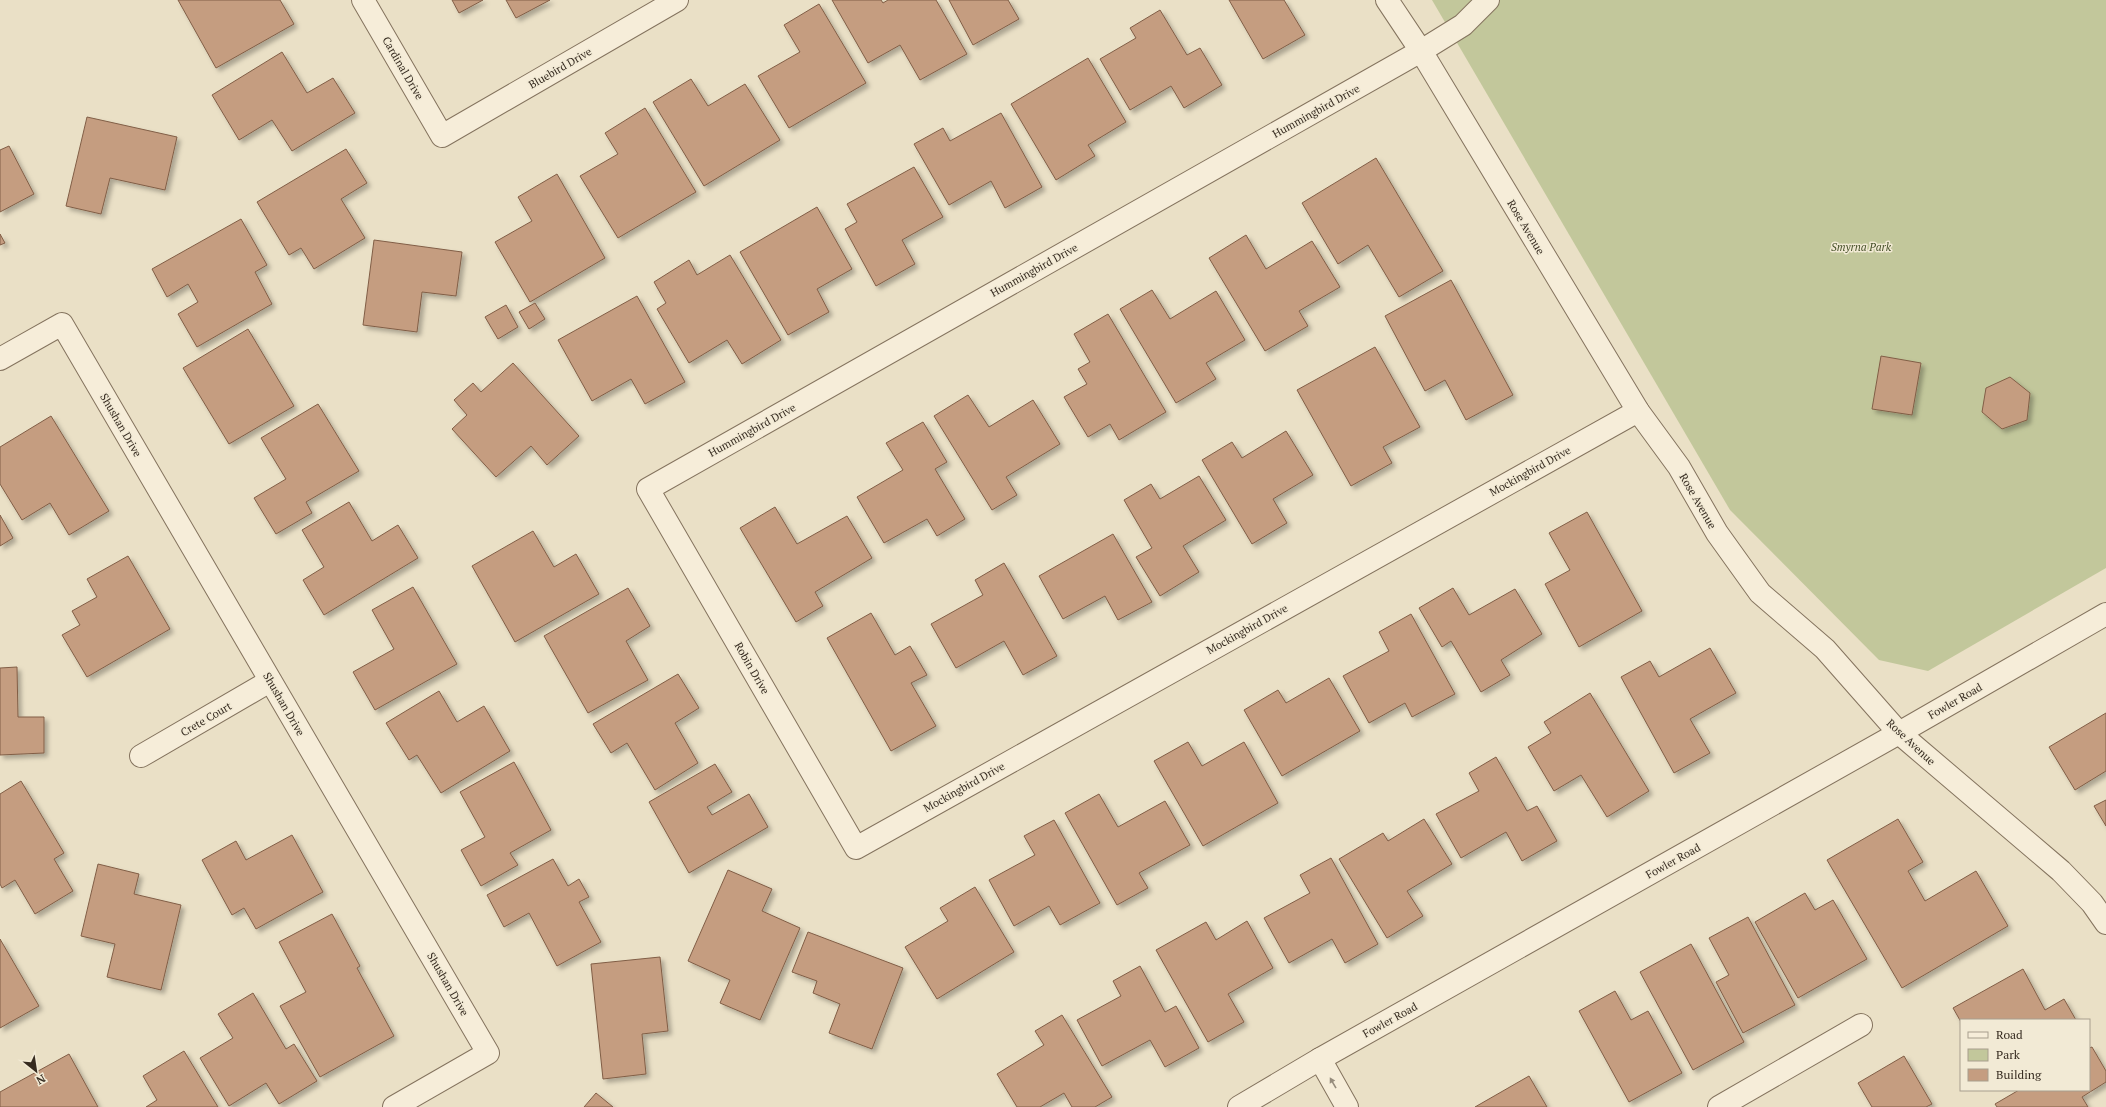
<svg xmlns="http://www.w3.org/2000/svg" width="2106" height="1107" font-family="'PT Serif',serif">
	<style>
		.green { fill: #c2c79b }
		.building { fill: #c59d80; stroke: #815e46; filter: url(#shadow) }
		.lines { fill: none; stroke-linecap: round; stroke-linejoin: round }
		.minor-casing { stroke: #84735e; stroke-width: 24 }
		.minor { stroke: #f6edd9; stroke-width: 22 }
		.oneway { fill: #968c7c }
		.labels { text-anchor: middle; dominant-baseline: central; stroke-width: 3; stroke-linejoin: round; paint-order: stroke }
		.street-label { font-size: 11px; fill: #362b20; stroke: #f2ead5 }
		.park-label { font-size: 11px; font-style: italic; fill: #465029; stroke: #f2ead5 }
	</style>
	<defs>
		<filter id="shadow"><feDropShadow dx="3.5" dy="3.5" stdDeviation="2" flood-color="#0004"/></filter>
	</defs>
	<rect width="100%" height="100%" fill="#eae0c6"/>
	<polygon class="green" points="1432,0 2106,0 2106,568 1928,671 1879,660 1730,510"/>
	<g class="building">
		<polygon points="178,0 280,0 294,24 216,68"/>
		<polygon points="452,0 483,0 459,13"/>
		<polygon points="506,0 550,0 516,18"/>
		<polygon points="832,0 881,0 883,3 888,0 936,0 967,54 920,80 900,45 868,63"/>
		<polygon points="949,0 1008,0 1019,19 973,45"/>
		<polygon points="1229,0 1284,0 1305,35 1263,59"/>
		<polygon points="819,4 866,83 789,128 758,76 800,52 784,25"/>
		<polygon points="1160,10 1187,55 1200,48 1222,85 1184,108 1171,86 1130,110 1100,59 1136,38 1130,28"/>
		<polygon points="282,52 307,93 333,78 355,113 292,151 272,120 239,140 212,95"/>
		<polygon points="1088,58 1126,122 1088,145 1095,156 1056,180 1011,104"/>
		<polygon points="691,79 708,106 745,84 780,140 704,186 653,102"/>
		<polygon points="645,108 696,192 618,238 580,176 618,154 605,133"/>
		<polygon points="1001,113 1042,187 1005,208 991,181 949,205 914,144 943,128 950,141"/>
		<polygon points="87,117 177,137 165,190 110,178 101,214 66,206"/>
		<polygon points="9,146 34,194 0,212 0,150"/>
		<polygon points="346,149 367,183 341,199 365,238 314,269 301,248 289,255 257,202"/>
		<polygon points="1376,158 1443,271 1399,297 1368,245 1338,264 1302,203"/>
		<polygon points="914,167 943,217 902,240 915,264 876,286 845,229 857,222 847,204"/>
		<polygon points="557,174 605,258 530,302 495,242 532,221 518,197"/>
		<polygon points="817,207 852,269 817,289 829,312 788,335 740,252"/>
		<polygon points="241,219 267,265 255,272 272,304 197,347 178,314 198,302 188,284 167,297 152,269"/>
		<polygon points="0,234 5,243 0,245"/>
		<polygon points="1246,235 1266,269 1312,241 1340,287 1299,311 1308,326 1265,351 1209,258"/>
		<polygon points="374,240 462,252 456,296 422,292 417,332 363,325"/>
		<polygon points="730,255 781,340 742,364 727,340 689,363 657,309 666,303 654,282 689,260 697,275"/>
		<polygon points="1451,280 1513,395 1466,420 1445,380 1425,391 1385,316"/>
		<polygon points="1152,290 1170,319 1216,291 1245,340 1206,363 1216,379 1176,403 1120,309"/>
		<polygon points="637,296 685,382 645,404 631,379 592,401 558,340"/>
		<polygon points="535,303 545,319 529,329 519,312"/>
		<polygon points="506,305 518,327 498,339 485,317"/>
		<polygon points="1108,314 1166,412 1119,440 1110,424 1088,437 1064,397 1087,384 1078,369 1090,362 1074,334"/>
		<polygon points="248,329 294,406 229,444 183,368"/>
		<polygon points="1375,347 1420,427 1383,447 1392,463 1351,486 1297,390"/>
		<polygon points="1881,356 1921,363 1912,415 1872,409"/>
		<polygon points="513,363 579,436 547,465 531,446 496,477 452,429 467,415 454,400 473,383 481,392"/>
		<polygon points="2010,377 2030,393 2027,420 2002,429 1982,412 1986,388"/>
		<polygon points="968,395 989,427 1033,400 1060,444 1006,477 1017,495 992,510 934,416"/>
		<polygon points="318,404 359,471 306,502 312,513 276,534 254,498 286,479 261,438"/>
		<polygon points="51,416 109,511 69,535 50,503 22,520 0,484 0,447"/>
		<polygon points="923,422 947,462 935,469 965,519 937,536 927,519 884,543 857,497 903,470 886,443"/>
		<polygon points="1286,431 1313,475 1273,499 1287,523 1252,544 1202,460 1232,442 1242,458"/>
		<polygon points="1199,476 1226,520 1183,546 1199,572 1160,596 1136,557 1152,548 1124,500 1151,484 1160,499"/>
		<polygon points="349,502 372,541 398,525 418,558 324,615 303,580 324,567 302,530"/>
		<polygon points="775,507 797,544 847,516 872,558 815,592 823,606 796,622 740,528"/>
		<polygon points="1587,512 1642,611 1579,647 1545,584 1570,570 1549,533"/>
		<polygon points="0,515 13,538 0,546"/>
		<polygon points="533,531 554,567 576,554 599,594 515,642 472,566"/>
		<polygon points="1113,534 1152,602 1118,620 1105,596 1063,619 1039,576"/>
		<polygon points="128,556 170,629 87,677 62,635 80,625 72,611 97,597 87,579"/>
		<polygon points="1004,563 1057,656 1023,675 1004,641 956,668 931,624 983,595 975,580"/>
		<polygon points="413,587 457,664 375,710 353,672 394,649 372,610"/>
		<polygon points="628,588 650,626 626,641 648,680 588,713 544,636"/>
		<polygon points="1453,588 1469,615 1515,589 1542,634 1501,660 1510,675 1481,692 1451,641 1442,647 1419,608"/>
		<polygon points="871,613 895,655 910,646 927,675 911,683 936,726 891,751 827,638"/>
		<polygon points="1411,614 1455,694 1412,717 1405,703 1369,723 1343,676 1389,651 1379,632"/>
		<polygon points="1710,648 1736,693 1690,719 1710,753 1674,773 1621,677 1650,661 1659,677"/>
		<polygon points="17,667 18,717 44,717 44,753 0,755 0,668"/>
		<polygon points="678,674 699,708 675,723 698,763 655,790 627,743 611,753 593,724"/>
		<polygon points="1329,678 1360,731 1282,776 1244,710 1278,690 1286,703"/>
		<polygon points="439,691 457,722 484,706 510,751 441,793 417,755 409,760 386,723"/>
		<polygon points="1590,693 1649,791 1607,817 1581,775 1554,791 1528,747 1551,733 1544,722"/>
		<polygon points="2106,713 2106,771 2075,790 2049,747"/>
		<polygon points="1188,742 1202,766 1244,742 1278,803 1203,846 1154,761"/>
		<polygon points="1496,757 1527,811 1537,806 1557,841 1522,861 1506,832 1461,858 1436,814 1479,791 1469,773"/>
		<polygon points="514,762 551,830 510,853 518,865 481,886 461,850 485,837 460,792"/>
		<polygon points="715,764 732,792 707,807 712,815 749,794 768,827 689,873 649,802"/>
		<polygon points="21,781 64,853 54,859 73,891 35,914 15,880 2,888 0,884 0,794"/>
		<polygon points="1099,794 1118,827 1165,801 1190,845 1139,873 1148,888 1117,905 1065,813"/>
		<polygon points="2106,800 2106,826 2094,806"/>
		<polygon points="1424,819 1452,864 1407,891 1423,916 1387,938 1339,859 1383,833 1388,841"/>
		<polygon points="1898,819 1923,862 1908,871 1925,901 1976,871 2008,926 1902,988 1827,860"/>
		<polygon points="1054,820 1100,903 1060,925 1049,906 1014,926 989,880 1035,855 1024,836"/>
		<polygon points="292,835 323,892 256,929 244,908 232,915 202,860 236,841 246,860"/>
		<polygon points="1331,858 1378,944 1345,963 1332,939 1289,963 1264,918 1310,893 1300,875"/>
		<polygon points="553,859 568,886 579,879 589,897 579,902 601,942 557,966 529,913 504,927 487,895"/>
		<polygon points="98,864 139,874 134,894 181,905 161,990 107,977 115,944 81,936"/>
		<polygon points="728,870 772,889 762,911 800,928 760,1020 720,1003 730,980 688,961"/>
		<polygon points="975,887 1014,952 937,999 905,947 948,921 940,908"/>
		<polygon points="1805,893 1815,910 1833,900 1867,959 1798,998 1755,922"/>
		<polygon points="332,914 360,966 357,968 394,1036 320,1077 280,1006 306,992 279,942"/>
		<polygon points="1748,917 1795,1005 1743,1033 1716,982 1729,975 1709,938"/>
		<polygon points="1247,921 1273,968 1228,994 1244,1022 1208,1042 1156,950 1206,922 1216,940"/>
		<polygon points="808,932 903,968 872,1049 829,1033 840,1004 813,993 817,981 792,972"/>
		<polygon points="0,939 39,1006 0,1028"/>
		<polygon points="1691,944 1744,1042 1693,1070 1640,972"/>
		<polygon points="660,957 668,1031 642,1034 646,1074 603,1079 591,964"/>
		<polygon points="1140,966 1165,1012 1176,1006 1199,1048 1165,1067 1150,1040 1102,1066 1077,1020 1121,996 1113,981"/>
		<polygon points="2023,969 2045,1010 2064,999 2076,1020 1961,1020 1961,1022 1953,1008"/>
		<polygon points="1615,991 1631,1020 1648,1011 1682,1073 1629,1102 1579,1011"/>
		<polygon points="253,993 286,1049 294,1044 317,1081 279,1104 266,1083 229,1106 200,1058 233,1038 218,1014"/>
		<polygon points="1062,1015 1112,1097 1095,1107 1072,1107 1064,1093 1040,1107 1017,1107 997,1074 1044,1045 1035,1031"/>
		<polygon points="2092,1047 2106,1071 2106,1082 2082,1097 2088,1107 1997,1107 1995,1104 2019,1090 2089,1090 2089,1048"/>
		<polygon points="184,1051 218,1107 146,1107 157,1100 143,1076"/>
		<polygon points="69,1054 98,1107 0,1107 0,1092"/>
		<polygon points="1904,1056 1932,1104 1926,1107 1872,1107 1858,1083"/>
		<polygon points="1529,1076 1547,1107 1475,1107"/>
		<polygon points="596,1093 613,1107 584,1107"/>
	</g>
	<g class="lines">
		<g class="minor-casing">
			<g id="minor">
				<polyline points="363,0 442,136 677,0"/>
				<polyline points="1387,0 1421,51 1638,411 1679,467 1717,533 1760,593 1825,649 1899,733 2061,871 2092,903 2106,923"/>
				<polyline points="1488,0 1463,25 1421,51 648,489 856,848 1638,411"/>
				<polyline points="0,359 62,324 488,1053 394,1107"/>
				<polyline points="141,756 270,681"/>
				<polyline points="1320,1059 1347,1107"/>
				<polyline points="1239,1107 1320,1059 1899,733 2106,614"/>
				<polyline points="1719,1107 1861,1025"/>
			</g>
		</g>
		<use href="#minor" class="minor"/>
	</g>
	<defs><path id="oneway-solid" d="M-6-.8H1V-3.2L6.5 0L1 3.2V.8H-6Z"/></defs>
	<use class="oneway" href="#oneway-solid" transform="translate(1333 1083) rotate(-120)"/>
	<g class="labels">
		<g class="street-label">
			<text transform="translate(403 68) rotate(60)">Cardinal Drive</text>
			<text transform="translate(560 68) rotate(-30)">Bluebird Drive</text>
			<text transform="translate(1316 111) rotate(-29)">Hummingbird Drive</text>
			<text transform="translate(1526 227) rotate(59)">Rose Avenue</text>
			<text transform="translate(1034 270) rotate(-29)">Hummingbird Drive</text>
			<text transform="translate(121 425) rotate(60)">Shushan Drive</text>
			<text transform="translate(752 430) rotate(-29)">Hummingbird Drive</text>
			<text transform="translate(1530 471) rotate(-29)">Mockingbird Drive</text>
			<text transform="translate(1698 501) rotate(60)">Rose Avenue</text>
			<text transform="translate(1247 629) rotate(-29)">Mockingbird Drive</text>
			<text transform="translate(752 668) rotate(60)">Robin Drive</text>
			<text transform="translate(1955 701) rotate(-30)">Fowler Road</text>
			<text transform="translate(284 704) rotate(60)">Shushan Drive</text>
			<text transform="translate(206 719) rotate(-30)">Crete Court</text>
			<text transform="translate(1911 742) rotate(43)">Rose Avenue</text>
			<text transform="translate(964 787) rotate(-29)">Mockingbird Drive</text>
			<text transform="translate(1673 861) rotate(-29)">Fowler Road</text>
			<text transform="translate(448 984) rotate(60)">Shushan Drive</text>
			<text transform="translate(1390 1020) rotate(-29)">Fowler Road</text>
		</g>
		<g class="park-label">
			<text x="1861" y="247">Smyrna Park</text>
		</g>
	</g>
	<rect x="1960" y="1019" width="130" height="72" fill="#f2ead5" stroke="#a79e8d"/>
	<rect x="1968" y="1032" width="20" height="6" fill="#f6edd9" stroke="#a79e8d"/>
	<text x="1996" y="1039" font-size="12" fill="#362b20">Road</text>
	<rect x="1968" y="1049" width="20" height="12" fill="#c2c79b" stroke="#a79e8d"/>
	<text x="1996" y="1059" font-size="12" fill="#362b20">Park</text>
	<rect x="1968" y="1069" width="20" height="12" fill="#c59d80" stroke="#a79e8d"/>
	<text x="1996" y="1079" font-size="12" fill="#362b20">Building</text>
	<g transform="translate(36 1071) rotate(150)" stroke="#f2ead5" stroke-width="3" paint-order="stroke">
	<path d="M0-3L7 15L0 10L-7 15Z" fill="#362b20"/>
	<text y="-6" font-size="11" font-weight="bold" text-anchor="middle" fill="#362b20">N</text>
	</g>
</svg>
